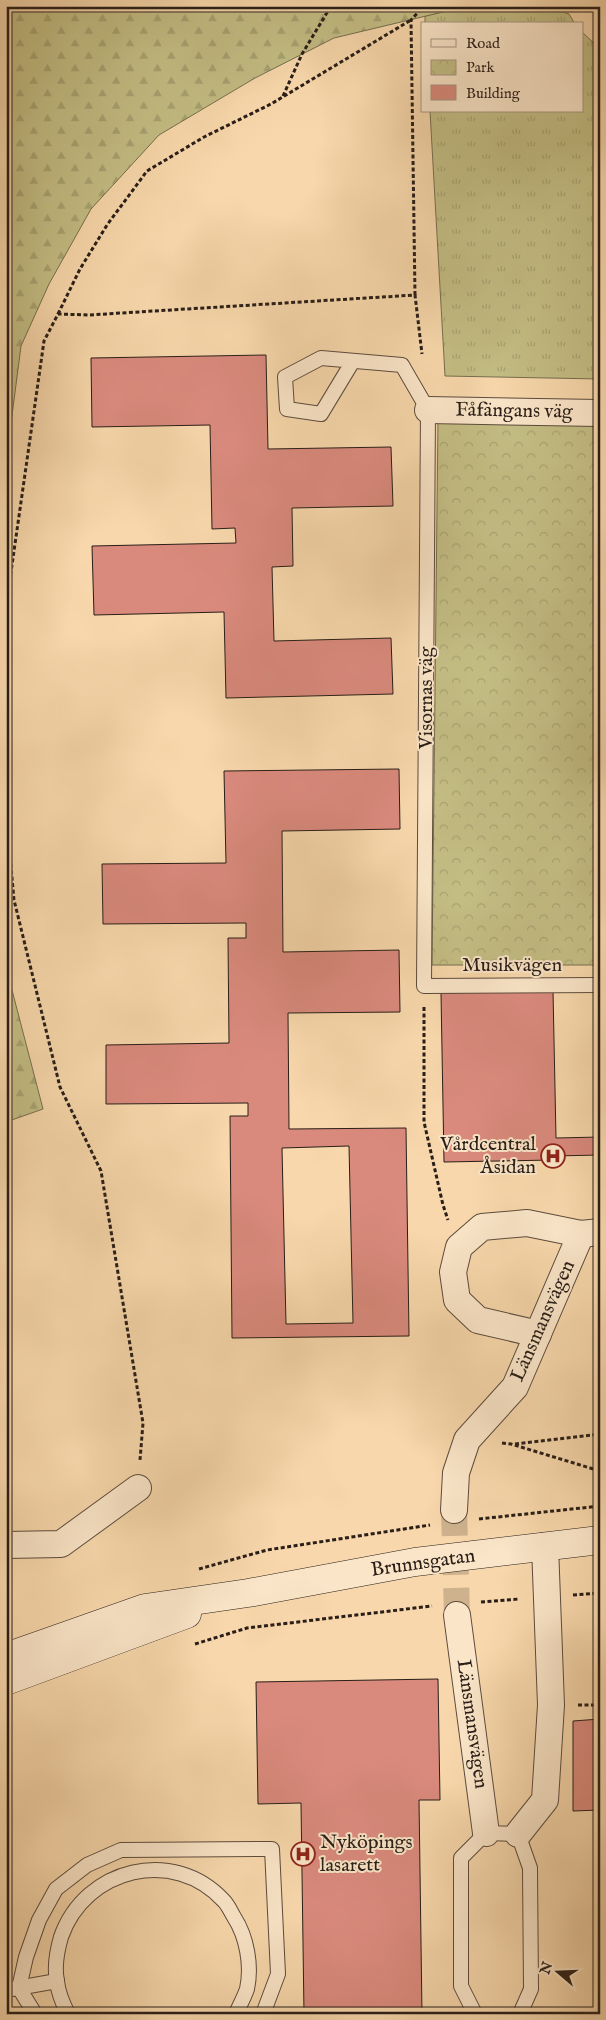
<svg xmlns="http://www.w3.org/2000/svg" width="606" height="2020" font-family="'IM FELL English',serif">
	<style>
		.grass { fill: url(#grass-tufts); stroke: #766e4e }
		.forest { fill: url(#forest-firs); stroke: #766e4e }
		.park { fill: url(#park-crowns); stroke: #766e4e }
		.building { fill: #da8a7d; stroke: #291e18; fill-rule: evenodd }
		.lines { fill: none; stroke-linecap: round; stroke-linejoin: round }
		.minor-tunnel { stroke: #ceb28e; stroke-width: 26; stroke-dasharray: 26 13; stroke-linecap: butt }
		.service-casing { stroke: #5c4c3d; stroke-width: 16 }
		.minor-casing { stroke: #5c4c3d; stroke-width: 28 }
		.secondary-casing { stroke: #291e18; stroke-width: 29 }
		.path { stroke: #291e18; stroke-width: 3; stroke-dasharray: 4 2.5; stroke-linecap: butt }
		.service { stroke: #fae5c8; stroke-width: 14 }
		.minor { stroke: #fae5c8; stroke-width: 26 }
		.secondary { stroke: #fae5c8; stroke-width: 28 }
		.labels { text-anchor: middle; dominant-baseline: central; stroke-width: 4; stroke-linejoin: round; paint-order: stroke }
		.street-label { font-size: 20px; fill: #291e18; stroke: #fae5c8 }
		.poi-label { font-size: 20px; fill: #291e18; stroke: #fae5c8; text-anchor: end }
	</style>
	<defs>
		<pattern id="grass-tufts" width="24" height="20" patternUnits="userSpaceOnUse" patternTransform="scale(1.25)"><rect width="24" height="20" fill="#c3bd84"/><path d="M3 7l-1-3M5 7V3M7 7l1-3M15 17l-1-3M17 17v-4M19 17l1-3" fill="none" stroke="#a8a271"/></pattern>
		<pattern id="forest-firs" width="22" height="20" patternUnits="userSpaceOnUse" patternTransform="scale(1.25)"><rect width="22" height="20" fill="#c3bd84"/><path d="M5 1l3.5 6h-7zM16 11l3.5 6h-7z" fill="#a8a271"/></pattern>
		<pattern id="park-crowns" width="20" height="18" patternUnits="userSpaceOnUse" patternTransform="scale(1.25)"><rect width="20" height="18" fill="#c3bd84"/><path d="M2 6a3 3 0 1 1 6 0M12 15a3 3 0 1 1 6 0" fill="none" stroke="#a8a271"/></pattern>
	</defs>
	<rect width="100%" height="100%" fill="#f7d7ab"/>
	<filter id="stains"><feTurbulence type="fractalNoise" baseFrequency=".004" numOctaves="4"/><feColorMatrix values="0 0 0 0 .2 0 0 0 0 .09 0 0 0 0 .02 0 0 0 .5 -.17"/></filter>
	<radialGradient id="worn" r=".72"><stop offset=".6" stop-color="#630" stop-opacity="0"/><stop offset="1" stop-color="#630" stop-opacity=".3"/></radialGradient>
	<g class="grass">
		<polygon points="468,6 545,6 569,14 575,24 425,24 425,16"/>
		<polygon points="582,32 600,49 600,379 445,376 430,111 582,111"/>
	</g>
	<g class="forest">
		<polygon points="6,6 468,6 334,38 255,78 159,135 91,209 49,284 21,346 6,462"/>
		<polygon points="6,967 43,1109 6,1122"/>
	</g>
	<polygon class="park" points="438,421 600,424 600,965 432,965"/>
	<g class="building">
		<polygon points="266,355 268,449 391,447 393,506 292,508 293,566 272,567 274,641 391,638 393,694 226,698 224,612 94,615 92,546 236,543 235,528 212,529 210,425 92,427 91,358"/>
		<path d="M399,769L400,829L282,831L283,952L399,950L400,1012L288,1013L289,1129L406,1128L409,1336L232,1338L230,1116H248V1103L106,1104V1045L229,1043L228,938H246V923L103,924L102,864L226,863L224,771ZM349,1146L353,1323L286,1324L282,1148Z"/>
		<polygon points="553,991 556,1138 600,1137 600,1155 553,1156 553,1160 444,1162 441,993"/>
		<polygon points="438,1679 440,1800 419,1800 422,2014 304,2014 301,1803 258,1804 256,1682"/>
		<polygon points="600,1719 600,1810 573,1811 573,1721"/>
	</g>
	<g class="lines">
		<polyline class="minor-tunnel" points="454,1510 457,1615"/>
		<g class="service-casing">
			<g id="service">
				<polyline points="353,361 321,414 287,409 285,377 321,358 402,365 428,410 424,986 600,985"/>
				<polyline points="6,1990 57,1981"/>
				<polyline points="35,2014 19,1988 26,1957 39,1920 56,1889 87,1865 121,1850 272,1849 278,1974 263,2014"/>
				<path d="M68,2014C63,2004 58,1992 57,1981C54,1967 57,1951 61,1937C85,1868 174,1846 224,1901C228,1905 231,1912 234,1917C247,1937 252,1966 247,1989C244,1998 239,2006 236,2014"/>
				<polyline points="475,2014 461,1986 461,1858 486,1833 518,1834 530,1868 531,1989 520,2014"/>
			</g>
		</g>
		<g class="minor-casing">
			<g id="minor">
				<polyline points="428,410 600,413"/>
				<polyline points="538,1334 478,1320 457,1300 453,1272 459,1247 482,1227 527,1223 581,1234 600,1232"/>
				<polyline points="454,1510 456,1473 467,1440 515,1387 581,1234"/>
				<polyline points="6,1545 61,1544 138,1488"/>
				<polyline points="457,1615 486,1833"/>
				<polyline points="518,1834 545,1800 551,1705 545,1546"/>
			</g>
		</g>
		<g class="secondary-casing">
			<g id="secondary">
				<polyline points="6,1657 145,1608 248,1593 415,1562 600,1540"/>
				<polyline points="6,1681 187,1614"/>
			</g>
		</g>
		<g class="path">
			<polyline points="283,96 302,54 331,6"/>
			<polyline points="415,295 411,20 424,6"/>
			<polyline points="58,314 80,269 107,225 147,171 204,137 271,104 411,20"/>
			<polyline points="6,640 9,586 44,341 58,314 89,315 415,295 422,354"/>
			<polyline points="6,812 14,900 60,1087 101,1171 143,1423 140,1460"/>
			<polyline points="424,1007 424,1122 443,1205 448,1220"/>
			<polyline points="502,1443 511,1444 600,1471"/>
			<polyline points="515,1444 600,1434"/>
			<polyline points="479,1519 600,1506"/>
			<polyline points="199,1569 267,1550 430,1525"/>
			<polyline points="573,1595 600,1593"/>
			<polyline points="481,1602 519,1599"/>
			<polyline points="195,1644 247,1628 432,1606"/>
			<polyline points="578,1705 600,1705"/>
		</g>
		<use href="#service" class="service"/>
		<use href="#minor" class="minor"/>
		<use href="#secondary" class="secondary"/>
	</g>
	<defs>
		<g id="hospital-ring" transform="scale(1.25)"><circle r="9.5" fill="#fae5c8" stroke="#8f2418" stroke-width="1.5"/><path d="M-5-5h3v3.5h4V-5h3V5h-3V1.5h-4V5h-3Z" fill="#8f2418"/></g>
	</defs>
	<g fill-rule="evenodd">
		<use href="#hospital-ring" x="553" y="1156"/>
		<use href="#hospital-ring" x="303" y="1854"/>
	</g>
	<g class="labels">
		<g class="street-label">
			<text transform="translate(514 411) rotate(1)">Fåfängans väg</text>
			<text transform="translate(426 698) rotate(-90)">Visornas väg</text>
			<text x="512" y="965">Musikvägen</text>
			<text transform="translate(543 1321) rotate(-66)">Länsmansvägen</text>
			<text transform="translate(423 1563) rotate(-8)">Brunnsgatan</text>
			<text transform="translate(472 1724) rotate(82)">Länsmansvägen</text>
		</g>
		<g class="poi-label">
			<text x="536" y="1144">Vårdcentral<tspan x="536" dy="23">Åsidan</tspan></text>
			<text x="320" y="1842" text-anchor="start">Nyköpings<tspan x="320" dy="23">lasarett</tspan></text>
		</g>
	</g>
	<rect width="606" height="2020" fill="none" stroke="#f7d7ab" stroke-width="25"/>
	<rect x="8" y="8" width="591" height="2005" fill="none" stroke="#291e18" stroke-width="2.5"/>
	<rect x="12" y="12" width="581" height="1995" fill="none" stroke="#291e18"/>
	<rect x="421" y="22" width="162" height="90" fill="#fae5c8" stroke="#a69582"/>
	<rect x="431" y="39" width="25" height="8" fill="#fae5c8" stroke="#a69582"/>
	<text x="466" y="48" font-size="15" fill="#291e18">Road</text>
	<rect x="431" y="60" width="25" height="15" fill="url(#park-crowns)" stroke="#a69582"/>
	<text x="466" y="72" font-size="15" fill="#291e18">Park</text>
	<rect x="431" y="85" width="25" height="15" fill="#da8a7d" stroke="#a69582"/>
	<text x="466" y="98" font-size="15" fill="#291e18">Building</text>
	<g transform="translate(558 1972) rotate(289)" stroke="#fae5c8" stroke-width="4" paint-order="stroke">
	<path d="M0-4L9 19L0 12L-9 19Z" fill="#291e18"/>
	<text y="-8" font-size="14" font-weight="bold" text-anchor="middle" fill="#291e18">N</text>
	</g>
	<rect width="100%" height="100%" filter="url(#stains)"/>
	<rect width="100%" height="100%" fill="url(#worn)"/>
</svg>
